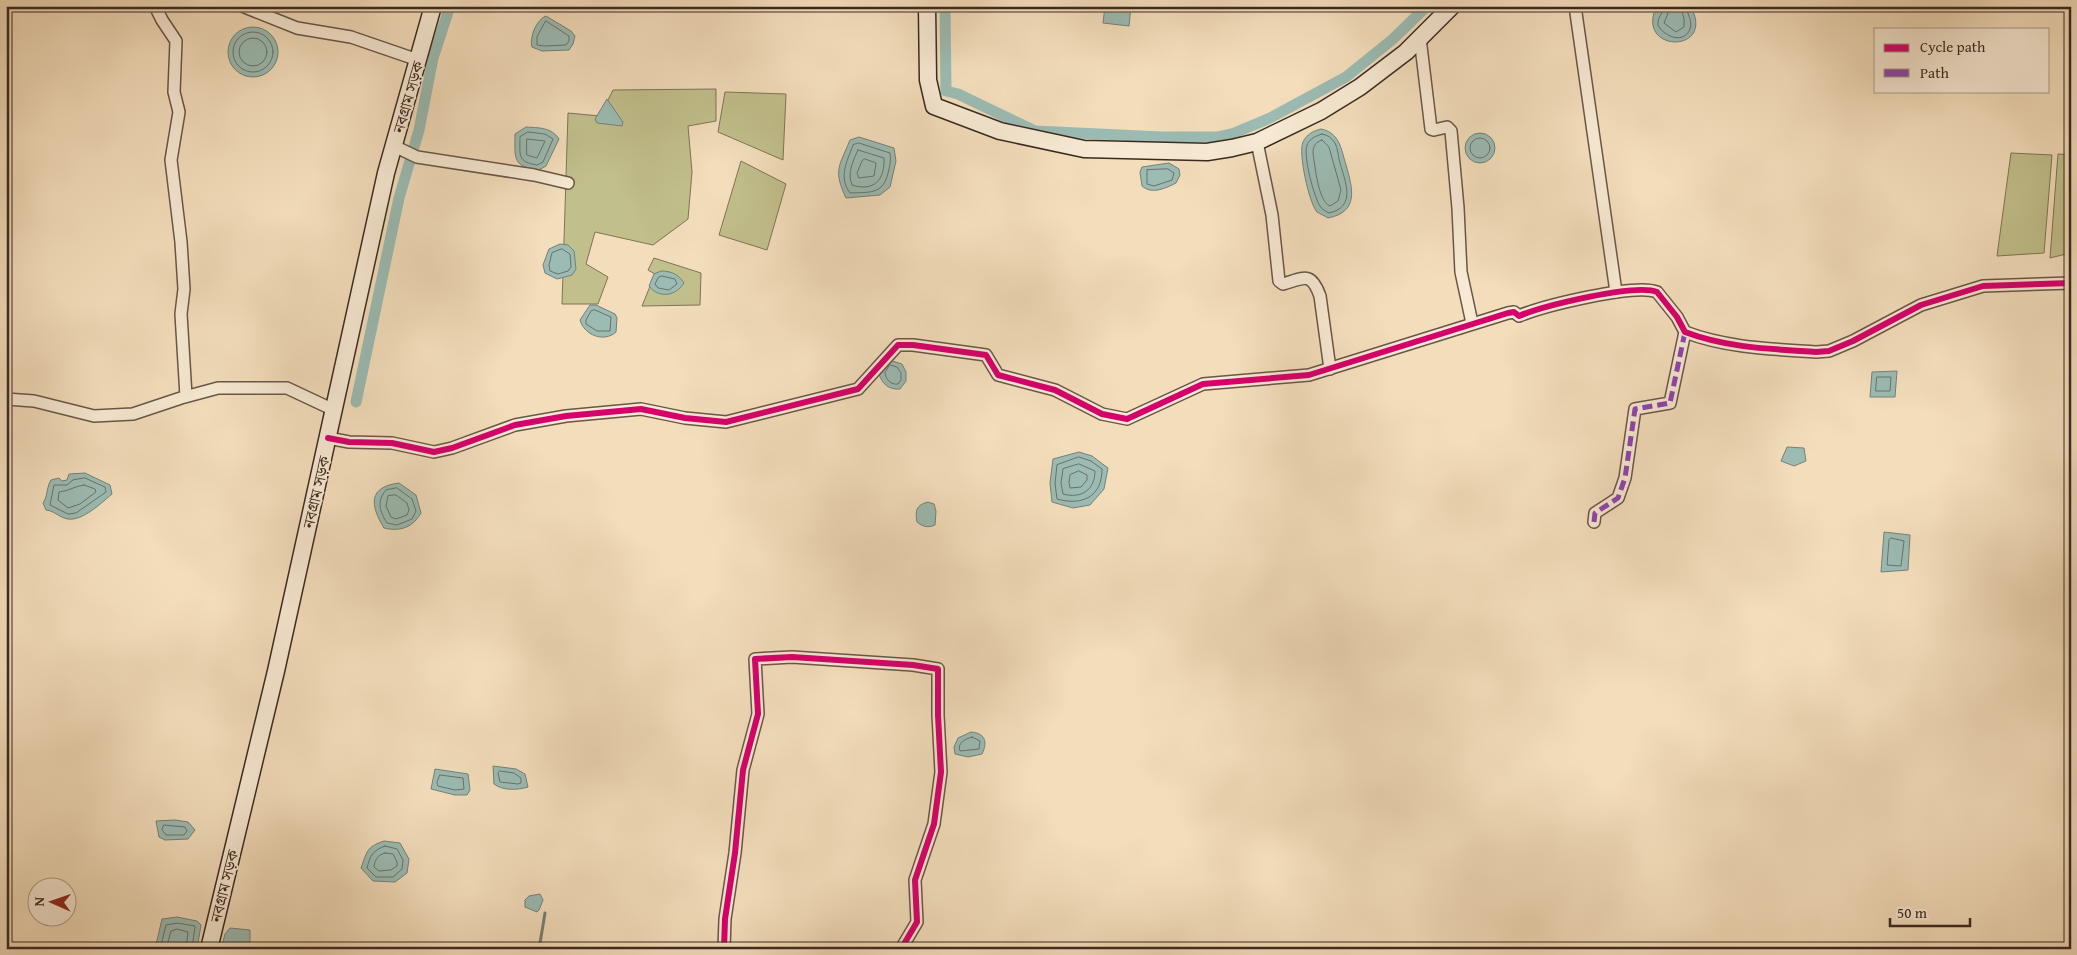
<svg xmlns="http://www.w3.org/2000/svg" width="2077" height="955" font-family="'Gentium Book Plus','Noto Serif Bengali',serif">
	<style>
		.green { fill: #c1bf8c; stroke: #7e7456 }
		.water { fill: #9bbbb3; stroke: #748179 }
		.lines { fill: none; stroke-linecap: round; stroke-linejoin: round }
		.shore { stroke: #6a726a; stroke-width: 1 }
		.stream { stroke: #748179; stroke-width: 3 }
		.canal { stroke: #9bbbb3; stroke-width: 11 }
		.street-casing { stroke: #685748; stroke-width: 14 }
		.secondary-casing { stroke: #3a2a21; stroke-width: 19 }
		.street { stroke: #f7e9d3; stroke-width: 11 }
		.secondary { stroke: #f7e9d3; stroke-width: 16 }
		.quiet { stroke: #8e44ad; stroke-width: 5; stroke-dasharray: 10 5; stroke-linecap: butt }
		.cycleway-casing { stroke: #f7e9d3; stroke-width: 9 }
		.cycleway { stroke: #d6006c; stroke-width: 6 }
		.labels { text-anchor: middle; dominant-baseline: central; stroke-width: 4; stroke-linejoin: round; paint-order: stroke }
		.street-label { font-size: 16px; fill: #3a2a21; stroke: #f7e9d3 }
	</style>
	<rect width="100%" height="100%" fill="#f3ddbb"/>
	<filter id="stains"><feTurbulence type="fractalNoise" baseFrequency=".004" numOctaves="4"/><feColorMatrix values="0 0 0 0 .2 0 0 0 0 .09 0 0 0 0 .02 0 0 0 .5 -.17"/></filter>
	<radialGradient id="worn" r=".72"><stop offset=".6" stop-color="#630" stop-opacity="0"/><stop offset="1" stop-color="#630" stop-opacity=".3"/></radialGradient>
	<g class="green">
		<polygon points="716,89 716,121 688,126 692,172 688,219 653,245 595,232 586,264 608,277 598,304 562,304 568,113 600,116 613,90"/>
		<polygon points="725,92 786,94 783,160 718,132"/>
		<polygon points="2011,153 2052,155 2044,253 1997,256"/>
		<polygon points="2058,154 2071,155 2071,245 2070,253 2050,258"/>
		<polygon points="741,161 786,184 767,250 719,235"/>
		<polygon points="654,258 701,273 700,305 642,306 655,274 648,270"/>
	</g>
	<g class="water">
		<path d="M861,6H905C892,12 874,13 861,6Z"/>
		<polygon points="1105,6 1131,6 1129,26 1103,23"/>
		<path d="M1664,6L1691,7C1715,52 1642,53 1654,13Z"/>
		<path d="M546,16L571,31L575,36L573,44L569,50L542,51L532,47C529,37 537,19 546,16Z"/>
		<circle cx="253" cy="52" r="25"/>
		<polygon points="607,99 623,122 622,126 597,123 595,119"/>
		<path d="M526,127C539,128 551,127 559,139L546,166L537,171C512,165 515,158 515,134Z"/>
		<path d="M1321,129C1340,133 1341,149 1346,165C1353,189 1359,212 1328,218C1325,216 1320,214 1317,212C1309,203 1298,153 1303,142C1307,134 1313,131 1321,129Z"/>
		<circle cx="1480" cy="148" r="15"/>
		<path d="M859,137L894,148L896,161L890,187L880,195L846,198C833,170 839,167 850,140Z"/>
		<path d="M1169,163L1179,169L1180,175L1176,183C1166,188 1152,195 1142,186L1140,172L1142,167Z"/>
		<polygon points="560,244 568,245 574,251 576,269 572,275 557,279 545,273 543,265 549,249"/>
		<path d="M661,271C671,271 678,274 684,283C676,296 659,299 649,286L654,274Z"/>
		<path d="M590,305H596L615,314L617,318L616,332C604,343 584,335 580,320Z"/>
		<path d="M889,360L902,364L906,372V381L900,389C889,390 882,384 879,374Z"/>
		<polygon points="1897,371 1895,397 1870,397 1872,372"/>
		<polygon points="1787,447 1804,448 1806,461 1794,466 1781,461"/>
		<polygon points="1079,452 1092,456 1108,468 1104,489 1090,505 1073,508 1052,502 1050,483 1053,459"/>
		<path d="M85,473L110,485L112,494C101,503 83,521 68,519C60,518 55,511 46,510L43,503C48,496 46,488 51,480L59,478L62,481L67,480L69,474Z"/>
		<path d="M399,483L416,495L421,513C413,527 401,532 384,528C370,505 368,487 399,483Z"/>
		<path d="M928,502L934,504L936,511L935,525C928,528 923,527 917,522C915,511 916,505 928,502Z"/>
		<polygon points="1884,532 1910,535 1908,570 1881,572"/>
		<path d="M971,732C985,733 988,742 982,754L968,757L955,754L954,747L958,738Z"/>
		<path d="M493,766L516,769L525,774L528,787C518,790 503,791 494,784Z"/>
		<polygon points="435,769 468,774 470,790 467,795 455,795 431,789"/>
		<polygon points="175,820 188,822 195,830 188,839 165,840 159,837 156,821"/>
		<path d="M384,841L400,843L409,859L407,873L395,882L373,881L361,868C367,852 366,847 384,841Z"/>
		<polygon points="540,894 543,900 539,910 537,912 525,907 525,900 529,896"/>
		<polygon points="177,917 197,921 201,925 197,949 155,949 162,919"/>
		<polygon points="230,928 250,930 250,949 221,949 225,934"/>
	</g>
	<g class="lines">
		<g class="shore">
			<path d="M1664,6C1664,14 1657,16 1658,25C1663,36 1684,45 1690,29C1693,21 1687,14 1686,6"/>
			<polyline points="1671,6 1664,23 1676,32 1684,27 1684,18 1680,6"/>
			<polygon points="546,21 569,36 569,41 566,45 545,46 537,45 537,37"/>
			<circle cx="253" cy="52" r="20"/>
			<circle cx="253" cy="52" r="14"/>
			<path d="M528,132L545,134L553,139L543,162L537,165C517,162 520,155 520,137Z"/>
			<path d="M1322,134C1328,135 1332,138 1335,143C1338,148 1338,157 1340,163C1345,181 1357,207 1329,213C1326,211 1322,210 1320,206C1314,197 1303,156 1307,145C1310,138 1316,136 1322,134Z"/>
			<circle cx="1480" cy="148" r="10"/>
			<polygon points="527,139 545,141 537,158 527,155"/>
			<path d="M1322,140L1329,147L1341,190L1338,201L1330,206C1318,201 1315,166 1313,153C1313,147 1315,142 1322,140Z"/>
			<path d="M859,143L890,153C891,161 890,166 888,173C883,195 869,192 850,193C838,177 847,162 853,145Z"/>
			<path d="M858,150L884,158C885,180 874,192 852,185C847,173 853,161 858,150Z"/>
			<polygon points="865,159 876,163 874,176 859,178 857,173 862,161"/>
			<polygon points="1168,169 1174,173 1172,180 1154,186 1147,184 1147,170"/>
			<polygon points="562,249 570,254 571,267 568,271 558,274 550,271 549,265 552,253"/>
			<polygon points="662,276 675,279 677,284 669,290 658,288 655,284 658,278"/>
			<polygon points="595,310 611,317 610,331 597,331 586,324 586,320 591,311"/>
			<path d="M890,365L897,367L901,373V380L898,384C891,385 886,380 885,373Z"/>
			<polygon points="1877,377 1891,377 1890,391 1876,391"/>
			<path d="M1079,457L1091,461L1102,469C1102,497 1082,506 1057,499L1055,483L1057,465Z"/>
			<path d="M1079,464L1095,471C1095,490 1081,499 1063,494L1061,483L1063,469Z"/>
			<polygon points="1079,471 1087,475 1087,480 1081,487 1070,488 1069,483 1070,475"/>
			<polygon points="85,478 105,487 106,492 76,513 68,514 50,505 54,485 67,485 73,480"/>
			<path d="M84,485L95,489L96,492L80,504L68,508L58,500L59,492C69,491 75,486 84,485Z"/>
			<path d="M397,488L412,499L416,511L412,519L397,525L387,523C380,512 376,501 386,490Z"/>
			<polygon points="396,495 407,503 409,510 407,515 396,519 391,517 386,506 388,496"/>
			<polygon points="1891,538 1904,541 1901,566 1887,565 1889,540"/>
			<path d="M972,737L980,741L979,749L960,751C957,743 965,739 972,737Z"/>
			<polygon points="500,771 514,773 521,778 521,783 518,784 500,782 498,773"/>
			<polygon points="440,775 463,778 464,789 455,790 438,786 437,783"/>
			<polygon points="164,825 185,827 187,831 184,835 166,835 162,830"/>
			<path d="M385,846L397,849L403,860L402,869L393,877H376L367,868C370,856 373,850 385,846Z"/>
			<path d="M385,853L393,854L397,862V866L391,870L379,871L374,867C375,859 378,855 385,853Z"/>
			<polyline points="160,949 166,925 177,923 195,926 192,949"/>
			<polyline points="166,949 171,931 177,929 188,932 186,949"/>
		</g>
		<polyline class="stream" points="539,949 545,913"/>
		<g class="canal">
			<polyline points="945,6 946,91 958,94 1035,131 1162,137 1218,137 1232,134 1270,118 1346,77 1393,39 1427,6"/>
			<polyline points="356,402 399,198 419,130 433,58 450,6"/>
		</g>
		<g class="street-casing">
			<g id="street">
				<polyline points="155,6 162,20 176,41 174,92 179,112 171,160 181,242 184,289 181,314 186,396"/>
				<polyline points="242,6 297,28 351,37 418,60"/>
				<polyline points="1575,6 1616,292"/>
				<polyline points="1420,38 1431,129 1434,130 1447,127 1451,131 1458,208 1461,272 1472,323"/>
				<path d="M1257,142L1272,215L1279,281L1283,284C1304,278 1311,271 1320,296L1330,369"/>
				<polyline points="394,146 417,157 534,175 568,183"/>
				<polyline points="6,399 34,401 94,416 133,414 181,398 218,388 287,388 334,410"/>
				<path d="M328,438L349,442L392,443L434,452L452,448L515,425L566,416L641,409L685,418L726,422L858,389L898,345H913L986,355L998,375L1055,390L1102,414L1127,419L1203,384L1309,375L1508,313L1514,312L1519,316C1543,306 1635,283 1657,292L1677,317L1685,332C1727,348 1772,349 1816,352L1829,351L1853,341L1921,305L1983,286L2071,283"/>
				<polyline points="1594,522 1595,513 1618,498 1625,478 1635,409 1670,403 1685,332"/>
				<polyline points="724,949 725,919 735,853 743,770 758,714 755,659 792,657 913,665 938,669 938,715 941,772 934,824 915,880 917,922 901,949"/>
			</g>
		</g>
		<g class="secondary-casing">
			<g id="secondary">
				<polyline points="927,6 928,80 934,106 1000,131 1084,149 1207,152 1232,148 1257,142 1321,111 1360,87 1406,52 1452,6"/>
				<polyline points="209,949 276,671 386,173 433,6"/>
			</g>
		</g>
		<use href="#street" class="street"/>
		<use href="#secondary" class="secondary"/>
		<polyline class="quiet" points="1594,522 1595,513 1618,498 1625,478 1635,409 1670,403 1685,332"/>
		<g class="cycleway-casing">
			<g id="cycleway">
				<path d="M328,438L349,442L392,443L434,452L452,448L515,425L566,416L641,409L685,418L726,422L858,389L898,345H913L986,355L998,375L1055,390L1102,414L1127,419L1203,384L1309,375L1508,313L1514,312L1519,316C1543,306 1635,283 1657,292L1677,317L1685,332C1727,348 1772,349 1816,352L1829,351L1853,341L1921,305L1983,286L2071,283"/>
				<polyline points="724,949 725,919 735,853 743,770 758,714 755,659 792,657 913,665 938,669 938,715 941,772 934,824 915,880 917,922 901,949"/>
			</g>
		</g>
		<use href="#cycleway" class="cycleway"/>
	</g>
	<g class="labels">
		<g class="street-label">
			<text transform="translate(408 97) rotate(-74)">নবগ্রাম সড়ক</text>
			<text transform="translate(316 492) rotate(-77)">নবগ্রাম সড়ক</text>
			<text transform="translate(224 886) rotate(-76)">নবগ্রাম সড়ক</text>
		</g>
	</g>
	<rect width="2077" height="955" fill="none" stroke="#f3ddbb" stroke-width="25"/>
	<rect x="8" y="8" width="2062" height="940" fill="none" stroke="#3a2a21" stroke-width="2.5"/>
	<rect x="12" y="12" width="2052" height="930" fill="none" stroke="#3a2a21"/>
	<rect x="1874" y="28" width="175" height="65" fill="#f7e9d3" stroke="#ab9d8c"/>
	<rect x="1884" y="44" width="25" height="8" fill="#d6006c" stroke="#ab9d8c"/>
	<text x="1920" y="52" font-size="15" fill="#3a2a21">Cycle path</text>
	<rect x="1884" y="69" width="25" height="8" fill="#8e44ad" stroke="#ab9d8c"/>
	<text x="1920" y="78" font-size="15" fill="#3a2a21">Path</text>
	<g transform="translate(52 902) rotate(272)"><circle r="24" fill="#f7e9d3" stroke="#ab9d8c"/>
	<path d="M0-4L9 19L0 12L-9 19Z" fill="#8f2418"/>
	<text y="-8" font-size="14" font-weight="bold" text-anchor="middle" fill="#3a2a21">N</text>
	</g>
	<path d="M1890 918v8h80v-8" fill="none" stroke="#3a2a21" stroke-width="2.5"/>
	<text x="1897" y="918" font-size="15" fill="#3a2a21" stroke="#f7e9d3" stroke-width="4" paint-order="stroke">50 m</text>
	<rect width="100%" height="100%" filter="url(#stains)"/>
	<rect width="100%" height="100%" fill="url(#worn)"/>
</svg>
